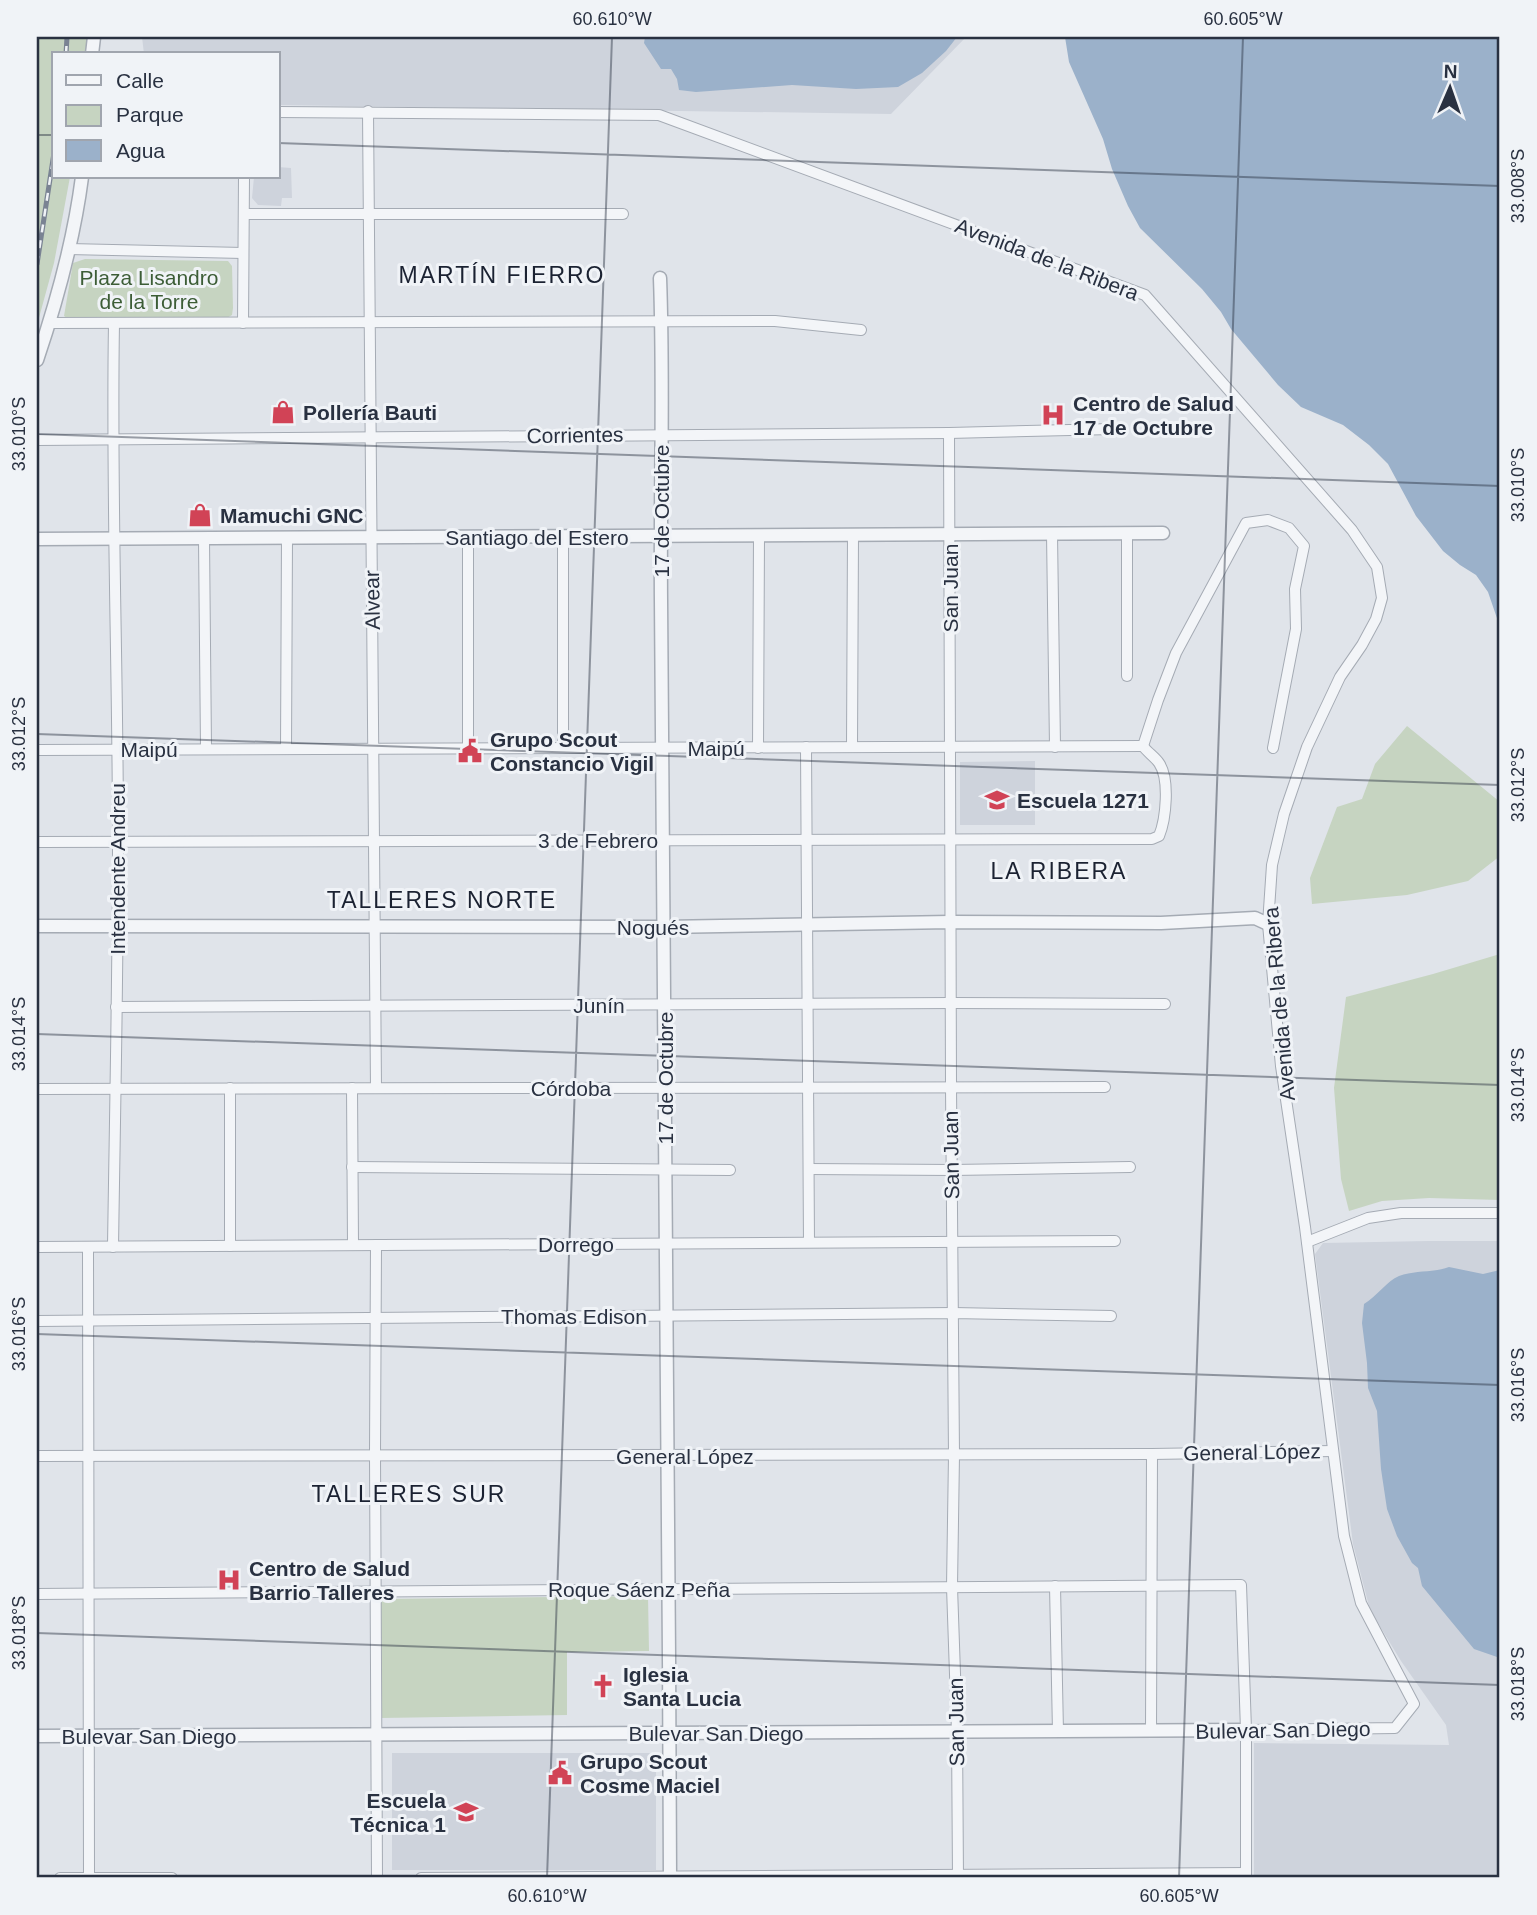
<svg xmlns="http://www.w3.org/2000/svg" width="1537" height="1915" font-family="Arial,sans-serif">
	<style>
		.built { fill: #ced3dc }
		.green { fill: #c6d4c1 }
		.water { fill: #9bb1ca }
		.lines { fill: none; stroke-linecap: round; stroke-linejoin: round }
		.minor-casing { stroke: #a5abb4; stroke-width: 12 }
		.tertiary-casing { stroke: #a5abb4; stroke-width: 15 }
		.minor { stroke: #f3f5f8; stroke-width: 10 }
		.tertiary { stroke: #f3f5f8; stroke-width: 12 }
		.rail-casing { stroke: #7a8393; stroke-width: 5 }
		.rail { stroke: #f0f3f7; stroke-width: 2.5; stroke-dasharray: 8; stroke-linecap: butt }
		.ticks { fill: none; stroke: #293141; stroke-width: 2; stroke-opacity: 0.45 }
		.labels { text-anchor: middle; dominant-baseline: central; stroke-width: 6; stroke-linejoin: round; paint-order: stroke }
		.street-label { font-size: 21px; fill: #293141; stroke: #f0f3f7 }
		.park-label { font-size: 21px; fill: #3c5d36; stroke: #f0f3f7 }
		.poi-label { font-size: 21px; font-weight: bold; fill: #293141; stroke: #f0f3f7; text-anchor: start }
		.neighbourhood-label { font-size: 23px; letter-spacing: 2px; fill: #1b2232; stroke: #f0f3f7 }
		.neatline { fill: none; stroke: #293141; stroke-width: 2.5 }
		.ticks-label { font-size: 18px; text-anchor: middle; fill: #293141 }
	</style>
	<rect width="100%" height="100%" fill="#e0e4ea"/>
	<g class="built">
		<polygon points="142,37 966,37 891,114 278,105 278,54 144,54"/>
		<polygon points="278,167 291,168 292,198 282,198 281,206 258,205 252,198 254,177 278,177"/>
		<polygon points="1035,761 1035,825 960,825 960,762"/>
		<polygon points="1428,1241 1500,1241 1500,1878 1254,1878 1254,1743 1449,1745 1446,1725 1401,1661 1370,1610 1353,1544 1315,1254 1323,1243"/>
		<rect x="392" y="1753" width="264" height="117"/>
	</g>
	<g class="green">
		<polygon points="39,37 88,37 86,54 54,54 54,177 70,177 54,263 37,325 37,69"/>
		<polygon points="85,259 228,261 232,266 233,308 232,315 225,319 70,320 64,316 73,263"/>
		<polygon points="1407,726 1500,802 1500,856 1468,881 1407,895 1312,904 1310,878 1337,807 1362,799 1375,764"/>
		<polygon points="1500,954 1500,1200 1429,1198 1382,1201 1349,1211 1341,1179 1334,1088 1346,997 1433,974"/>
		<polygon points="648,1596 649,1651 567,1652 567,1715 381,1718 380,1599"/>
	</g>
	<g class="water">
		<polygon points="645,37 957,37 946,51 922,73 898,87 856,89 792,85 696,92 679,90 677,79 671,69 661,69 644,43"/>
		<polygon points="1065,37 1500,37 1500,627 1488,592 1476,575 1460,565 1443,551 1416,516 1388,464 1369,445 1343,425 1301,407 1278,385 1231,329 1221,312 1202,289 1140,228 1128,206 1112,169 1103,139 1069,62"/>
		<path d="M1449,1267L1483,1274L1500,1270V1658L1474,1649L1422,1586L1418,1568L1412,1563L1397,1536L1387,1509L1381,1469L1377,1411L1368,1388L1367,1363L1362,1323L1364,1304C1377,1296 1387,1281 1399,1276C1415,1270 1432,1273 1449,1267Z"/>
	</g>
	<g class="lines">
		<g class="minor-casing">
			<g id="minor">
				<polyline points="368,111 376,1088"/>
				<polyline points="278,112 659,115 1145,295 1352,530 1377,567 1382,598 1376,619 1362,645 1340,677 1307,747 1284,814 1272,865 1268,924 1281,1066 1305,1227 1344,1536 1361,1603 1414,1704 1395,1728 1246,1730"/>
				<polyline points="244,214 623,214"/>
				<polyline points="69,249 243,253"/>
				<polyline points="49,323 775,321 861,330"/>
				<polyline points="243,323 244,177"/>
				<polyline points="949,433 951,1087 954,1455 952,1587 957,1732 958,1878"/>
				<polyline points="37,440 949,433 1113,429"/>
				<polyline points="1052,534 1055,747"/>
				<polyline points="468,537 468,748"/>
				<polyline points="563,537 563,748"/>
				<polyline points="204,539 206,749"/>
				<polyline points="1127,676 1127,534"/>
				<polyline points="1143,746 1158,700 1176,653 1246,523 1268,520 1289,528 1304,546 1295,589 1296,629 1273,748"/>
				<polyline points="806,747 809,1242"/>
				<polyline points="852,747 853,535"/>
				<polyline points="758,748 759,536"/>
				<polyline points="286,749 287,538"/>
				<polyline points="37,750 1143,746"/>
				<path d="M37,842L1152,839L1159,836C1166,819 1170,779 1159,763C1155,757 1147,752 1143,746"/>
				<polyline points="116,1007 951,1003 1165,1004"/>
				<polyline points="352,1088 353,1245"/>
				<polyline points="37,1089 1105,1087"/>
				<polyline points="352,1167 730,1170"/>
				<polyline points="809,1169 952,1170 1130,1167"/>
				<polyline points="1307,1242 1368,1218 1401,1213 1500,1213"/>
				<polyline points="376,1245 375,1455 377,1878"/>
				<polyline points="230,1246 230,1088"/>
				<polyline points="37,1247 1115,1241"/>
				<polyline points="88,1247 89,1878"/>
				<path d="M113,1247C115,1111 118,976 118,840C118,668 111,495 114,323"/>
				<polyline points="37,1321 953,1313 1111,1316"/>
				<polyline points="37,1456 1152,1454 1333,1451"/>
				<polyline points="1055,1586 1058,1732"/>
				<polyline points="37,1594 1241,1585 1246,1730 1246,1878"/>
				<polyline points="1151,1731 1152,1454"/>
				<polyline points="60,1878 172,1878"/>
				<polyline points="421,1878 1246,1873"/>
			</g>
		</g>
		<g class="tertiary-casing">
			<g id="tertiary">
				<polyline points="92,54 94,37"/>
				<path d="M660,278C664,385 660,493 661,600C667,1026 668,1452 670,1878"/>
				<path d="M37,360C57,301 74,239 82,177"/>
				<polyline points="37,539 1163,533"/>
				<polyline points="37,926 664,927 950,922 1161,923 1255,918 1268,924"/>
				<polyline points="37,1736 1246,1730"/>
			</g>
		</g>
		<use href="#minor" class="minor"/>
		<use href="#tertiary" class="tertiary"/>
		<g class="rail-casing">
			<g id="rail">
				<polyline points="66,54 67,37"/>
				<polyline points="37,264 54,153"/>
			</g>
		</g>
		<use href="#rail" class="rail"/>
	</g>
	<path class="ticks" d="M37,135H54M278,143L1500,186M37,434L1500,486M37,734L1500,785M37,1034L1500,1085M37,1334L1500,1385M37,1633L1500,1685M547,1878L612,37M1179,1878L1243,37"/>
	<defs>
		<g id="shop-bare" transform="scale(1.89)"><path d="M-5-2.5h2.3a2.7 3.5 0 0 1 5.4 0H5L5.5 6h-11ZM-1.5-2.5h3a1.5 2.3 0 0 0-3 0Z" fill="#d14356" stroke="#f0f3f7" stroke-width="2.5" paint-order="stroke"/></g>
		<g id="hospital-bare" transform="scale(1.89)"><path d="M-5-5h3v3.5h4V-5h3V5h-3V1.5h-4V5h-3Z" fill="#d14356" stroke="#f0f3f7" stroke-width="2.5" paint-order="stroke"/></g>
		<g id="civic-bare" transform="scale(1.89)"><path d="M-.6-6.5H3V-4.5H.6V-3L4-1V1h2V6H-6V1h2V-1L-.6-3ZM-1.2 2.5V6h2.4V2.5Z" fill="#d14356" stroke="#f0f3f7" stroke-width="2.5" paint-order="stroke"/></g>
		<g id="school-bare" transform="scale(1.89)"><path d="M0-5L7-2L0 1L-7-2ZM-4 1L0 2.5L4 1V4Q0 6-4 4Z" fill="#d14356" stroke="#f0f3f7" stroke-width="2.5" paint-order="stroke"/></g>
		<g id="church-bare" transform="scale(1.89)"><path d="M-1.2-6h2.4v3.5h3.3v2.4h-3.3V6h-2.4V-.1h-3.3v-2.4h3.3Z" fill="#d14356" stroke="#f0f3f7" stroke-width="2.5" paint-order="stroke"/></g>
	</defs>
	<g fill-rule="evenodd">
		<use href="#shop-bare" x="283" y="412"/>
		<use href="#hospital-bare" x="1053" y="415"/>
		<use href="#shop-bare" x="200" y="515"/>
		<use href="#civic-bare" x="470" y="751"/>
		<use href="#school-bare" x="997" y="800"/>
		<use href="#hospital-bare" x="229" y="1580"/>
		<use href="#church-bare" x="603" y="1686"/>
		<use href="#civic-bare" x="560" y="1773"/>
		<use href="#school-bare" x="466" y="1812"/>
	</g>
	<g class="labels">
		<g class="street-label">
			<text transform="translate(1047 259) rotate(21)">Avenida de la Ribera</text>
			<text transform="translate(575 435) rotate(-1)">Corrientes</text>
			<text transform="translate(661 511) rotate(-90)">17 de Octubre</text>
			<text x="537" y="537">Santiago del Estero</text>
			<text transform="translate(950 588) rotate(-90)">San Juan</text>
			<text transform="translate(372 600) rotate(-91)">Alvear</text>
			<text x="716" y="748">Maipú</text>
			<text x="149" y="749">Maipú</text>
			<text x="598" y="840">3 de Febrero</text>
			<text transform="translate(117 869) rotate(-90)">Intendente Andreu</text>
			<text x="653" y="927">Nogués</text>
			<text transform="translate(1279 1004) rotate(-95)">Avenida de la Ribera</text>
			<text x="599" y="1005">Junín</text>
			<text transform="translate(665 1078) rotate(-90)">17 de Octubre</text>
			<text x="571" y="1088">Córdoba</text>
			<text transform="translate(951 1155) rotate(-91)">San Juan</text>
			<text x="576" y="1244">Dorrego</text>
			<text x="574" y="1316">Thomas Edison</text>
			<text transform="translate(1252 1452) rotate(-1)">General López</text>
			<text x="685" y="1456">General López</text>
			<text x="639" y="1589">Roque Sáenz Peña</text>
			<text transform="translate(956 1722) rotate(-91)">San Juan</text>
			<text transform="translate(1283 1730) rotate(-1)">Bulevar San Diego</text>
			<text x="716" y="1733">Bulevar San Diego</text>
			<text x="149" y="1736">Bulevar San Diego</text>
		</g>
		<g class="park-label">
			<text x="149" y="277">Plaza Lisandro<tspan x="149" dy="24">de la Torre</tspan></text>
		</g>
		<g class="poi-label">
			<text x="1073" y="403">Centro de Salud<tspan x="1073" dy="24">17 de Octubre</tspan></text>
			<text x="303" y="412">Pollería Bauti</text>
			<text x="220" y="515">Mamuchi GNC</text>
			<text x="490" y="739">Grupo Scout<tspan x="490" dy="24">Constancio Vigil</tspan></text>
			<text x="1017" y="800">Escuela 1271</text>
			<text x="249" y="1568">Centro de Salud<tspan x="249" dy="24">Barrio Talleres</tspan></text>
			<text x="623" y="1674">Iglesia<tspan x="623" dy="24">Santa Lucia</tspan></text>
			<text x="580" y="1761">Grupo Scout<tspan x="580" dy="24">Cosme Maciel</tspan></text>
			<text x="446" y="1800" text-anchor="end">Escuela<tspan x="446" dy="24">Técnica 1</tspan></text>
		</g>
		<g class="neighbourhood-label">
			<text x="502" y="275">MARTÍN FIERRO</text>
			<text x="1059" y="871">LA RIBERA</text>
			<text x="442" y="900">TALLERES NORTE</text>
			<text x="409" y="1494">TALLERES SUR</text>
		</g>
	</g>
	<rect width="1537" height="1915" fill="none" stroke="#f0f3f7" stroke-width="77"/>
	<rect x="52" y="52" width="228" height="126" fill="#f0f3f7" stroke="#a0a5ae" stroke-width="2"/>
	<rect x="66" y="75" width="35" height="10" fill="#f3f5f8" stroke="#a0a5ae" stroke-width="2"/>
	<text x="116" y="88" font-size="21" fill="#293141">Calle</text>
	<rect x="66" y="105" width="35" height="21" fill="#c6d4c1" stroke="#a0a5ae" stroke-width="2"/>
	<text x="116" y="122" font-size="21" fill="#293141">Parque</text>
	<rect x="66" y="140" width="35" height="21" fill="#9bb1ca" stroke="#a0a5ae" stroke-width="2"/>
	<text x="116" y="158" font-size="21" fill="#293141">Agua</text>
	<g transform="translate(1450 88) rotate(2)" stroke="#f0f3f7" stroke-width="5" paint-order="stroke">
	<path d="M0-5L12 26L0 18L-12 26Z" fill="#293141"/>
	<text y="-10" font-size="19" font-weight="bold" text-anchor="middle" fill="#293141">N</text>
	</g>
	<rect x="38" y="38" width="1460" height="1838" class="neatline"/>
	<g class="ticks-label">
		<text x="612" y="25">60.610°W</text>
		<text x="1243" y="25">60.605°W</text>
		<text transform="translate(1518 186) rotate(-90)" y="6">33.008°S</text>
		<text transform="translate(19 434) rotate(-90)" y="6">33.010°S</text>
		<text transform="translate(1518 485) rotate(-90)" y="6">33.010°S</text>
		<text transform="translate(19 734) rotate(-90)" y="6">33.012°S</text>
		<text transform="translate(1518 785) rotate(-90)" y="6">33.012°S</text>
		<text transform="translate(19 1034) rotate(-90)" y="6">33.014°S</text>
		<text transform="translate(1518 1085) rotate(-90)" y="6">33.014°S</text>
		<text transform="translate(19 1334) rotate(-90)" y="6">33.016°S</text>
		<text transform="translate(1518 1385) rotate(-90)" y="6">33.016°S</text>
		<text transform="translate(19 1633) rotate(-90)" y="6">33.018°S</text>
		<text transform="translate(1518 1684) rotate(-90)" y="6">33.018°S</text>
		<text x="547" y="1902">60.610°W</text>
		<text x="1179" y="1902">60.605°W</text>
	</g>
</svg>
